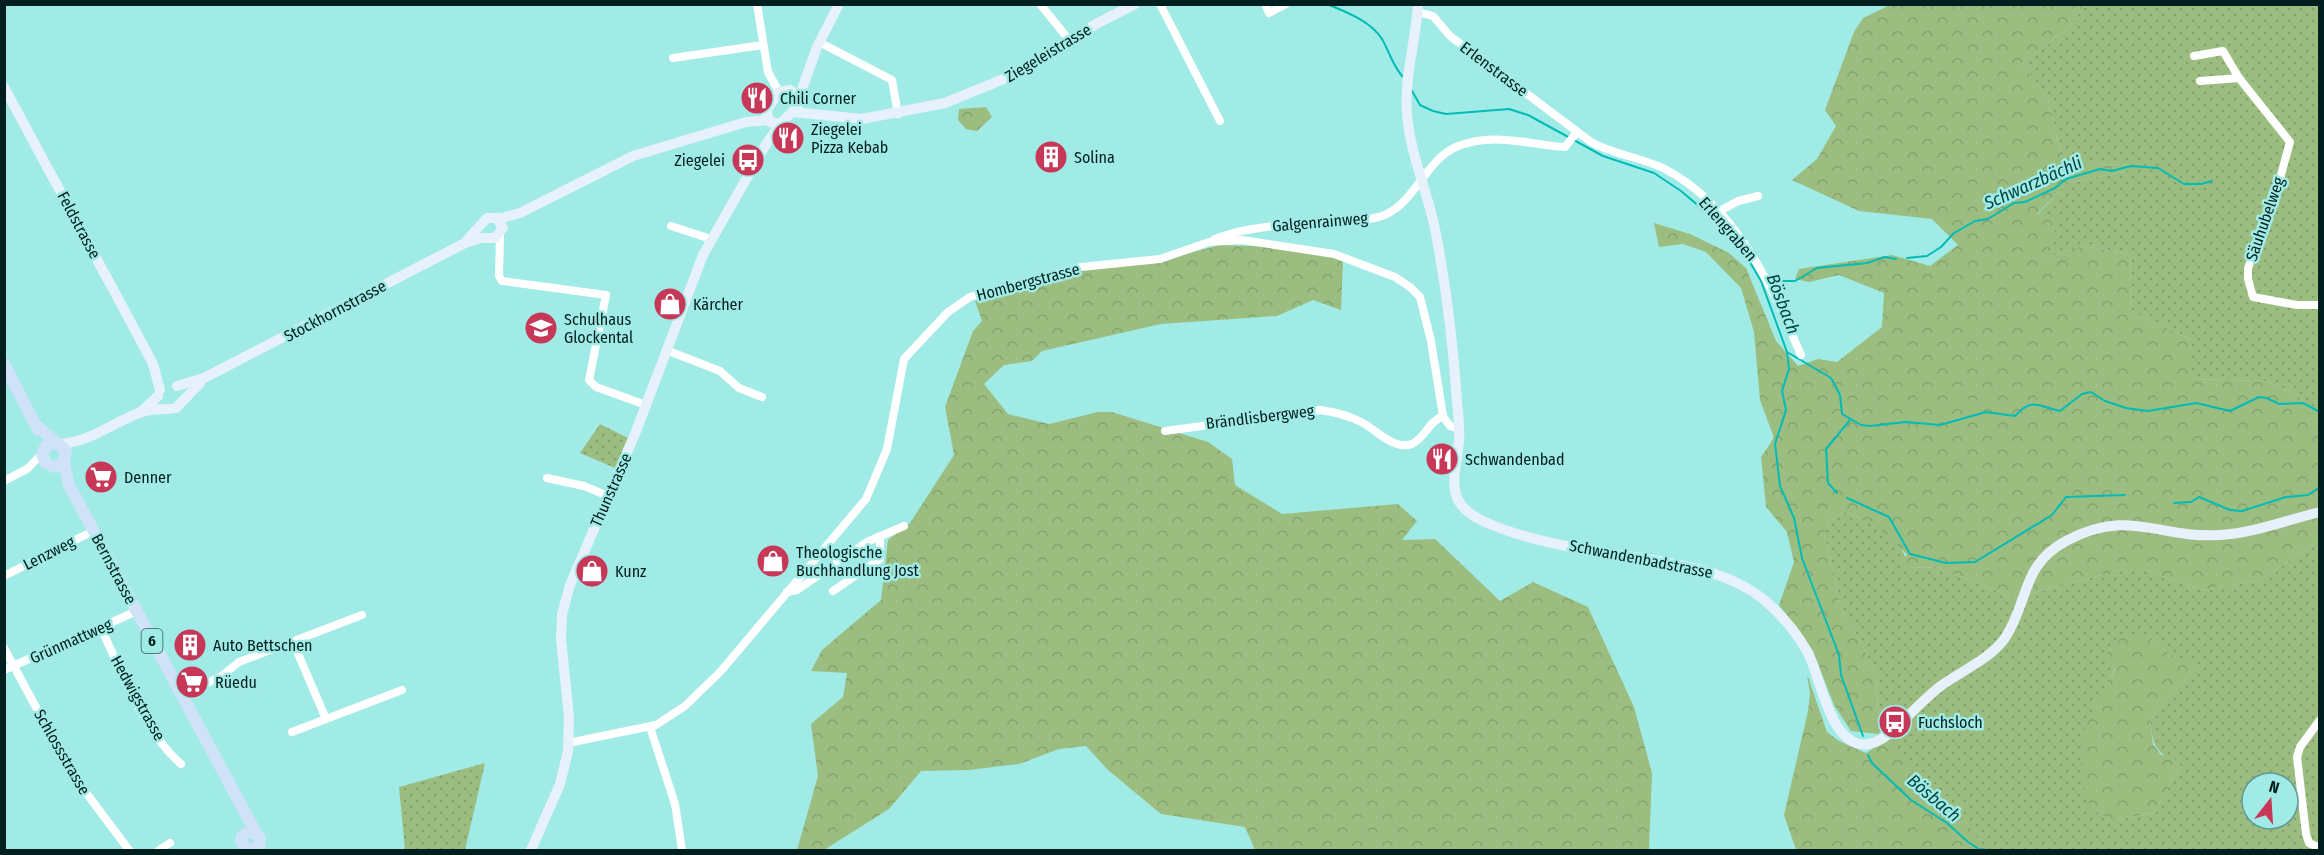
<svg xmlns="http://www.w3.org/2000/svg" width="2324" height="855" font-family="'Fira Sans Condensed',sans-serif">
	<style>
		.grass { fill: url(#grass-dots); fill-rule: evenodd }
		.forest { fill: url(#forest-crowns) }
		.lines { fill: none; stroke-linecap: round; stroke-linejoin: round }
		.stream { stroke: #00bcb7; stroke-width: 2 }
		.street { stroke: #fff; stroke-width: 8 }
		.secondary { stroke: #e7f1fb; stroke-width: 10 }
		.primary { stroke: #d0e2f7; stroke-width: 12 }
		.labels { text-anchor: middle; dominant-baseline: central; stroke-width: 5; stroke-linejoin: round; paint-order: stroke }
		.shield { fill: #a1ebe7; stroke: #315c5a; stroke-width: 1.5 }
		.shield-label { font-size: 15px; font-weight: bold; fill: #011f1e }
		.street-label { font-size: 16px; fill: #011f1e; stroke: #a1ebe7 }
		.poi-label { font-size: 16px; fill: #011f1e; stroke: #a1ebe7; text-anchor: start }
		.water-label { font-size: 18px; font-style: italic; fill: #004644; stroke: #a1ebe7 }
	</style>
	<defs>
		<pattern id="grass-dots" width="8" height="8" patternUnits="userSpaceOnUse" patternTransform="scale(1.5)"><rect width="8" height="8" fill="#9bbd80"/><path d="M2 2h.1M6 6h.1" fill="none" stroke="#84a26e" stroke-width="1.8" stroke-linecap="round"/></pattern>
		<pattern id="forest-crowns" width="20" height="18" patternUnits="userSpaceOnUse" patternTransform="scale(1.5)"><rect width="20" height="18" fill="#9bbd80"/><path d="M2 6a3 3 0 1 1 6 0M12 15a3 3 0 1 1 6 0" fill="none" stroke="#84a26e"/></pattern>
	</defs>
	<rect width="100%" height="100%" fill="#a1ebe7"/>
	<g class="grass">
		<polygon points="2085,5 2319,5 2319,420 2297,394 2265,381 2192,379 2192,340 2132,312 2130,254 2083,246 2045,258 2037,215 2067,183 2123,172 2138,165 2090,164 2064,167 2048,99 2022,63 2066,31"/>
		<polygon points="600,424 628,438 615,468 580,453"/>
		<path d="M1845,512C1870,521 1907,538 1907,568L1937,567L2015,598L2124,569H2142L2203,590L2260,580L2319,541V850H1987L1958,814L1927,805C1916,772 1890,746 1884,715L1878,712L1876,676L1862,644L1842,611L1824,534L1830,520ZM2147,635L2171,655L2198,665L2150,719C2153,748 2155,751 2181,766L2153,813L2115,820L2107,688L2115,668ZM2252,783H2288V819H2252Z"/>
		<polygon points="485,763 465,850 405,850 399,787"/>
	</g>
	<g class="forest">
		<path d="M1890,5H2085L2066,31L2022,63L2048,99L2064,167L2090,164L2140,165L2123,172L2067,183L2037,214L2059,219L2045,258L2083,246L2130,254L2132,312L2192,340V379L2265,381L2297,394L2319,420V541L2260,580L2203,590L2142,569H2124L2015,598L1937,567L1907,568L1900,563L1907,555C1890,534 1870,521 1845,512L1830,520L1824,534L1842,611L1862,644L1876,676L1878,712L1884,715L1886,727L1878,734L1851,731L1834,705L1813,651L1779,605L1794,562L1787,532L1766,507L1761,457L1774,438L1760,400L1754,332L1741,288L1706,252L1683,244L1659,247L1654,223L1690,234L1729,253L1746,268L1776,341L1798,366L1818,359L1837,362L1882,327L1884,293L1839,275L1809,282L1795,279L1799,269L1892,255L1930,266L1958,245L1932,219L1859,211L1792,180L1817,159L1836,126L1825,110L1854,32L1863,18Z"/>
		<polygon points="986,107 992,117 977,131 966,129 958,120 959,109"/>
		<polygon points="1219,245 1279,247 1335,257 1343,262 1341,310 1313,300 1277,316 1161,324 1042,351 1032,361 1004,365 984,384 1008,414 1049,424 1098,412 1112,412 1208,442 1232,459 1235,485 1282,514 1398,504 1417,521 1402,540 1435,539 1500,601 1533,582 1588,607 1634,707 1652,773 1649,850 1255,850 1245,827 1161,814 1108,770 1086,746 1059,749 1019,764 969,770 921,771 889,809 824,850 797,850 818,776 811,724 843,697 847,673 811,671 822,650 881,600 888,540 910,523 954,455 945,407 973,331 982,321 975,301 1081,270 1158,262"/>
		<path d="M2135,634L2147,635L2171,655L2199,664L2150,719L2153,744L2161,755L2173,756L2181,766L2153,813L2115,820L2092,811C2082,787 2078,758 2084,732C2089,712 2107,689 2115,669L2102,658L2123,636Z"/>
		<polygon points="1807,674 1827,732 1839,741 1866,753 1891,737 1919,782 1927,805 1958,813 1987,850 1796,850 1784,815 1808,711 1810,694"/>
	</g>
	<g class="lines">
		<g class="stream">
			<path d="M1327,4C1346,12 1371,21 1382,39C1389,51 1392,64 1402,76"/>
			<polyline points="1412,91 1420,105 1433,111 1446,114 1509,109 1528,115 1603,156 1654,173 1681,191 1713,218 1747,257 1761,281 1787,352 1789,369 1782,391 1786,410 1775,444 1780,486 1794,518 1802,558 1839,655 1841,675 1863,736"/>
			<polyline points="1907,258 1927,256 1941,247 1954,233 1975,221 1988,219 2014,203 2025,202 2055,188 2066,179 2100,169 2112,171 2131,166 2158,168 2184,184 2201,184 2212,181"/>
			<polyline points="1774,281 1795,281 1817,268 1867,263 1885,257 1896,259"/>
			<path d="M1787,352L1831,378L1840,395L1842,414L1861,425L1870,426L1906,422L1940,425L1986,412L2015,416C2032,397 2037,406 2060,411L2082,394L2091,392L2105,401L2126,408L2148,411L2196,403L2230,411L2259,397L2267,398L2279,404L2303,403L2320,412"/>
			<polyline points="1837,493 1828,483 1826,449 1850,420"/>
			<polyline points="1847,498 1889,517 1910,554 1946,563 1975,562 2052,515 2066,497 2125,495"/>
			<polyline points="2174,503 2191,502 2199,497 2230,510 2242,511 2286,497 2308,495 2320,487"/>
			<polyline points="1868,755 1872,763 1911,800 1947,823 1968,842 1979,849 1989,850"/>
		</g>
		<g class="street">
			<polyline points="757,4 768,72 779,92"/>
			<polyline points="1040,4 1070,41"/>
			<polyline points="1160,4 1220,121"/>
			<polyline points="1265,4 1269,13 1286,4"/>
			<path d="M1418,12L1433,16L1450,36L1591,142C1614,155 1641,157 1665,169C1737,207 1771,285 1801,355"/>
			<polyline points="819,42 892,80 898,114"/>
			<polyline points="2194,56 2223,51 2239,78 2290,142 2271,211 2248,268 2248,279 2253,297 2297,305 2320,305"/>
			<polyline points="673,58 763,45"/>
			<polyline points="2200,81 2239,78"/>
			<polyline points="1718,212 1738,201 1758,196"/>
			<polyline points="671,226 711,239"/>
			<polyline points="500,235 499,276 502,281 606,295 589,380 596,387 646,405"/>
			<path d="M1215,239C1267,218 1325,230 1379,217C1413,208 1424,161 1456,147C1493,131 1529,145 1565,147L1577,132"/>
			<polyline points="666,350 720,371 739,388 762,397"/>
			<path d="M1165,431L1320,410C1335,412 1348,415 1361,422C1376,429 1394,451 1412,444C1425,438 1428,422 1443,416"/>
			<polyline points="547,478 584,486 608,496"/>
			<polyline points="4,481 27,469 42,454"/>
			<polyline points="4,576 93,531"/>
			<polyline points="833,591 880,559 880,536"/>
			<polyline points="787,592 797,590 867,542 904,526"/>
			<path d="M101,628C121,671 145,733 181,764"/>
			<polyline points="293,642 326,719"/>
			<polyline points="4,648 72,774 129,850"/>
			<polyline points="4,670 137,611"/>
			<polyline points="182,696 223,675 239,662 362,615"/>
			<polyline points="2320,720 2300,747 2297,757 2306,834 2309,843 2320,848"/>
			<polyline points="650,727 675,804 682,850"/>
			<polyline points="292,732 402,690"/>
			<polyline points="568,743 656,725 685,706 721,671 866,499 887,449 904,359 948,312 970,297 1081,267 1160,259 1209,242 1242,240 1334,254 1395,277 1410,287 1420,297 1431,341 1443,416 1450,426 1459,429"/>
			<polyline points="159,850 170,843"/>
		</g>
		<g class="secondary">
			<path d="M1418,4C1416,41 1404,77 1407,114C1410,154 1427,190 1435,229C1446,285 1453,343 1457,401C1458,414 1460,427 1459,440C1456,475 1442,502 1483,521C1537,546 1602,551 1660,561C1696,568 1733,575 1763,599C1780,613 1797,633 1808,653C1821,678 1831,751 1869,744C1885,741 1896,727 1907,717C1918,706 1930,694 1942,685C1963,670 1990,659 2005,638C2029,602 2021,565 2066,541C2130,507 2158,539 2220,535C2254,533 2287,520 2320,512"/>
			<polyline points="4,87 135,330 153,364 160,390"/>
			<polyline points="799,98 817,47 839,4"/>
			<polyline points="793,112 862,119 945,103 1023,71 1096,24 1135,4"/>
			<polyline points="467,240 487,218 502,218 520,213 633,156 746,122 768,120"/>
			<polyline points="177,386 204,378 465,243 481,238 495,238 503,228 497,219"/>
			<polyline points="142,411 158,396"/>
			<path d="M60,444C90,442 112,423 139,413C154,407 163,411 176,408L200,383"/>
			<polyline points="531,850 560,784 568,751 569,717 561,639 562,614 570,585 635,434 703,255 765,146 780,124 797,107 798,96 790,90 779,92 766,111 770,122 780,124"/>
		</g>
		<g class="primary">
			<polyline points="4,364 38,430"/>
			<polyline points="36,425 66,451 64,463 54,467 46,463 42,454 46,446 56,443"/>
			<polyline points="64,463 69,485 256,833"/>
			<polyline points="248,850 241,841 243,835 249,832 256,833 260,838 259,846 253,850"/>
		</g>
	</g>
	<defs>
		<g id="restaurant-disc" transform="scale(1.725)"><circle r="9.5" fill="#c63758" stroke="#a1ebe7"/><path d="M-5-6h1v4h1v-4h1v4h1v-4h1v5L-1.5 .5V6h-2V.5L-5-1ZM5-6V6H3V1.5H1.5Q1.5-4 5-6Z" fill="#fff"/></g>
		<g id="building-disc" transform="scale(1.725)"><circle r="9.5" fill="#c63758" stroke="#a1ebe7"/><path d="M-4-6H4V6H1V3H-1V6H-4ZM-2.5-4.3h1.7v1.8h-1.7ZM.8-4.3h1.7v1.8H.8ZM-2.5-1h1.7V.8h-1.7ZM.8-1h1.7V.8H.8Z" fill="#fff"/></g>
		<g id="bus-disc" transform="scale(1.725)"><circle r="9.5" fill="#c63758" stroke="#a1ebe7"/><path d="M-5-6H5V4H4V6H2V4H-2V6H-4V4H-5ZM-3.5-4V0h7V-4ZM-3.5 1.2v1.5H-2V1.2ZM2 1.2v1.5H3.5V1.2Z" fill="#fff"/></g>
		<g id="shop-disc" transform="scale(1.725)"><circle r="9.5" fill="#c63758" stroke="#a1ebe7"/><path d="M-5-2.5h2.3a2.7 3.5 0 0 1 5.4 0H5L5.5 6h-11ZM-1.5-2.5h3a1.5 2.3 0 0 0-3 0Z" fill="#fff"/></g>
		<g id="school-disc" transform="scale(1.725)"><circle r="9.5" fill="#c63758" stroke="#a1ebe7"/><path d="M0-5L7-2L0 1L-7-2ZM-4 1L0 2.5L4 1V4Q0 6-4 4Z" fill="#fff"/></g>
		<g id="supermarket-disc" transform="scale(1.725)"><circle r="9.5" fill="#c63758" stroke="#a1ebe7"/><path d="M-6-5.5h2.5l.6 2H6L4.5 2H-2.5L-4.4-4H-6ZM-1.5 3.2a1.3 1.3 0 1 0 .1 0ZM3 3.2a1.3 1.3 0 1 0 .1 0Z" fill="#fff"/></g>
	</defs>
	<g fill-rule="evenodd">
		<use href="#restaurant-disc" x="757" y="98"/>
		<use href="#restaurant-disc" x="788" y="138"/>
		<use href="#building-disc" x="1051" y="157"/>
		<use href="#bus-disc" x="748" y="160"/>
		<use href="#shop-disc" x="670" y="304"/>
		<use href="#school-disc" x="541" y="328"/>
		<use href="#restaurant-disc" x="1442" y="459"/>
		<use href="#supermarket-disc" x="101" y="477"/>
		<use href="#shop-disc" x="773" y="561"/>
		<use href="#shop-disc" x="592" y="571"/>
		<use href="#building-disc" x="190" y="645"/>
		<use href="#supermarket-disc" x="192" y="682"/>
		<use href="#bus-disc" x="1895" y="722"/>
	</g>
	<g class="labels">
		<rect class="shield" x="141.5" y="629" width="21" height="24" rx="4.5"/>
		<g class="shield-label">
			<text x="152" y="641">6</text>
		</g>
		<g class="street-label">
			<text transform="translate(1048 53) rotate(-31)">Ziegeleistrasse</text>
			<text transform="translate(1494 69) rotate(37)">Erlenstrasse</text>
			<text transform="translate(2265 219) rotate(-71)">Säuhubelweg</text>
			<text transform="translate(1320 222) rotate(-5)">Galgenrainweg</text>
			<text transform="translate(79 225) rotate(62)">Feldstrasse</text>
			<text transform="translate(1728 229) rotate(49)">Erlengraben</text>
			<text transform="translate(1028 282) rotate(-15)">Hombergstrasse</text>
			<text transform="translate(335 311) rotate(-28)">Stockhornstrasse</text>
			<text transform="translate(1260 417) rotate(-7)">Brändlisbergweg</text>
			<text transform="translate(611 490) rotate(-66)">Thunstrasse</text>
			<text transform="translate(49 553) rotate(-27)">Lenzweg</text>
			<text transform="translate(1641 559) rotate(11)">Schwandenbadstrasse</text>
			<text transform="translate(114 569) rotate(62)">Bernstrasse</text>
			<text transform="translate(71 641) rotate(-24)">Grünmattweg</text>
			<text transform="translate(138 698) rotate(61)">Hedwigstrasse</text>
			<text transform="translate(62 752) rotate(60)">Schlossstrasse</text>
		</g>
		<g class="poi-label">
			<text x="780" y="98">Chili Corner</text>
			<text x="811" y="129">Ziegelei<tspan x="811" dy="18">Pizza Kebab</tspan></text>
			<text x="1074" y="157">Solina</text>
			<text x="725" y="160" text-anchor="end">Ziegelei</text>
			<text x="693" y="304">Kärcher</text>
			<text x="564" y="319">Schulhaus<tspan x="564" dy="18">Glockental</tspan></text>
			<text x="1465" y="459">Schwandenbad</text>
			<text x="124" y="477">Denner</text>
			<text x="796" y="552">Theologische<tspan x="796" dy="18">Buchhandlung Jost</tspan></text>
			<text x="615" y="571">Kunz</text>
			<text x="213" y="645">Auto Bettschen</text>
			<text x="215" y="682">Rüedu</text>
			<text x="1918" y="722">Fuchsloch</text>
		</g>
		<g class="water-label">
			<text transform="translate(2033 183) rotate(-24)">Schwarzbächli</text>
			<text transform="translate(1783 304) rotate(69)">Bösbach</text>
			<text transform="translate(1934 798) rotate(40)">Bösbach</text>
		</g>
	</g>
	<rect width="2324" height="855" fill="none" stroke="#011f1e" stroke-width="12"/>
	<g transform="translate(2270 801) rotate(17)"><circle r="28" fill="#a1ebe7" stroke="#619997" stroke-width="1.5"/>
	<path d="M0-4.5L10 22L0 15L-10 22Z" fill="#c63758"/>
	<text y="-9" font-size="16" font-weight="bold" text-anchor="middle" fill="#011f1e">N</text>
	</g>
</svg>
